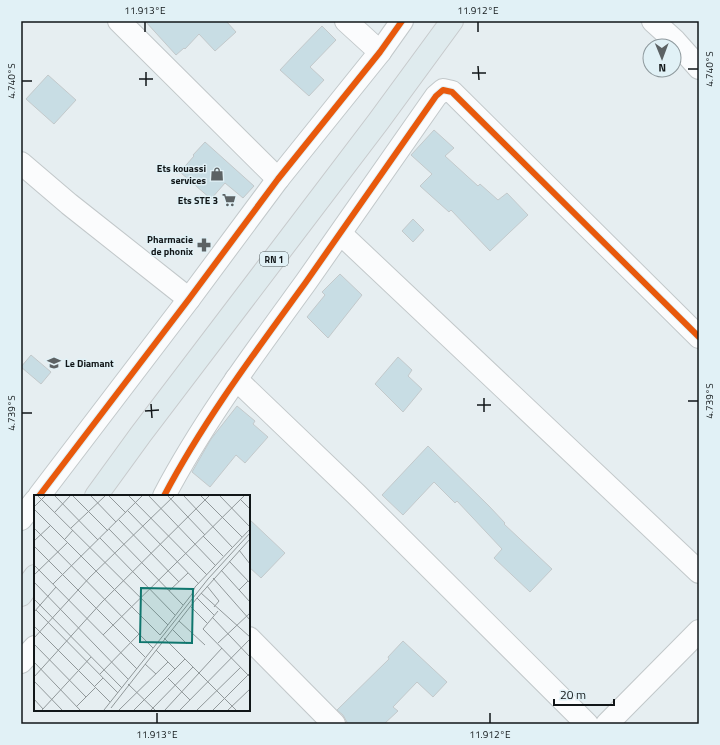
<svg xmlns="http://www.w3.org/2000/svg" width="720" height="745" font-family="'Titillium Web',sans-serif">
	<style>
		.building { fill: #c8dde4; stroke: #c3c9cb }
		.lines { fill: none; stroke-linecap: round; stroke-linejoin: round }
		.minor-casing { stroke: #c2c8ca; stroke-width: 24 }
		.highway-casing { stroke: #c7cacc; stroke-width: 24 }
		.minor { stroke: #fbfcfd; stroke-width: 22 }
		.highway { stroke: #dfebee; stroke-width: 22 }
		.cycleway-casing { stroke: #e1f1f6; stroke-width: 8 }
		.cycleway { stroke: #e8590c; stroke-width: 6 }
		.ticks { fill: none; stroke: #111618; stroke-width: 1.5 }
		.labels { text-anchor: middle; dominant-baseline: central; stroke-width: 3; stroke-linejoin: round; paint-order: stroke }
		.shield { fill: #e1f1f6; stroke: #4f585b; stroke-width: 1 }
		.shield-label { font-size: 9px; font-weight: bold; fill: #111618 }
		.poi-label { font-size: 10px; font-weight: bold; fill: #111618; stroke: #e1f1f6; text-anchor: end }
		.inset-road { fill: none; stroke: #91989a; stroke-width: 1 }
		.view { fill: #0f766e; fill-opacity: 0.15; stroke: #0f766e; stroke-width: 2 }
		.inset-edge { fill: none; stroke: #111618; stroke-width: 2 }
		.neatline { fill: none; stroke: #111618; stroke-width: 1.5 }
		.ticks-label { font-size: 10px; text-anchor: middle; fill: #111618 }
	</style>
	<rect width="100%" height="100%" fill="#e6eef1"/>
	<g class="building">
		<polygon points="145,21 226,21 236,32 215,51 199,34 185,49 184,48 176,55"/>
		<polygon points="322,26 336,40 310,67 324,80 309,96 280,70 295,54"/>
		<polygon points="48,75 76,100 54,124 26,99"/>
		<polygon points="434,130 454,148 445,156 478,186 480,184 498,200 507,193 528,215 490,251 451,210 449,212 420,186 432,174 411,155"/>
		<polygon points="205,142 254,186 243,198 225,183 211,199 180,172 194,156 193,155"/>
		<polygon points="413,219 424,230 413,242 402,231"/>
		<polygon points="340,274 362,295 328,338 307,317 325,295 322,292"/>
		<polygon points="31,355 51,372 41,384 21,367"/>
		<polygon points="398,357 412,370 408,376 422,389 403,412 375,384"/>
		<polygon points="237,406 255,421 253,424 268,437 245,463 236,455 210,487 192,472 211,439"/>
		<polygon points="428,446 489,506 505,523 504,524 552,569 530,592 494,558 502,549 457,501 455,503 434,482 403,515 382,495"/>
		<polygon points="249,519 285,553 261,578 249,567"/>
		<polygon points="403,641 447,682 433,697 417,682 393,707 398,711 384,724 348,724 343,715 337,710 389,659 388,657"/>
	</g>
	<g class="lines">
		<g class="minor-casing">
			<g id="minor">
				<polyline points="119,21 278,179"/>
				<polyline points="346,21 380,52"/>
				<polyline points="653,21 675,41 699,68"/>
				<polyline points="21,163 69,204 189,299"/>
				<polyline points="341,234 699,572"/>
				<polyline points="236,379 356,494 587,724"/>
				<polyline points="39,496 189,299 278,179 380,52 402,21"/>
				<path d="M164,496C204,420 256,351 306,282C350,220 393,158 436,96L443,90L452,92L699,337"/>
				<polyline points="21,519 35,501"/>
				<polyline points="249,638 334,724"/>
				<polyline points="21,662 35,647"/>
				<polyline points="607,724 699,631"/>
			</g>
		</g>
		<g class="highway-casing">
			<g id="highway">
				<polyline points="96,496 141,434 378,122 452,21"/>
				<polyline points="21,595 35,576"/>
			</g>
		</g>
		<use href="#minor" class="minor"/>
		<use href="#highway" class="highway"/>
		<g class="cycleway-casing">
			<g id="cycleway">
				<polyline points="39,496 189,299 278,179 380,52 402,21"/>
				<path d="M164,496C204,420 256,351 306,282C350,220 393,158 436,96L443,90L452,92L699,337"/>
			</g>
		</g>
		<use href="#cycleway" class="cycleway"/>
	</g>
	<path class="ticks" d="M145,22V32M478,22V32M478,66L479,80M688,69H698M146,72V86M472,73H486M139,79H153M22,81H32M484,398V412M688,401H698M151,404L152,418M477,405H491M145,411L159,410M22,413H32M157,713V723M490,713V723"/>
	<defs>
		<g id="shop-bare" transform="scale(1.08)"><path d="M-5-2.5h2.3a2.7 3.5 0 0 1 5.4 0H5L5.5 6h-11ZM-1.5-2.5h3a1.5 2.3 0 0 0-3 0Z" fill="#5c6264" stroke="#e1f1f6" stroke-width="2.5" paint-order="stroke"/></g>
		<g id="supermarket-bare" transform="scale(1.08)"><path d="M-6-5.5h2.5l.6 2H6L4.5 2H-2.5L-4.4-4H-6ZM-1.5 3.2a1.3 1.3 0 1 0 .1 0ZM3 3.2a1.3 1.3 0 1 0 .1 0Z" fill="#5c6264" stroke="#e1f1f6" stroke-width="2.5" paint-order="stroke"/></g>
		<g id="pharmacy-bare" transform="scale(1.08)"><path d="M-2-6h4v4h4v4h-4v4h-4v-4h-4v-4h4Z" fill="#5c6264" stroke="#e1f1f6" stroke-width="2.5" paint-order="stroke"/></g>
		<g id="school-bare" transform="scale(1.08)"><path d="M0-5L7-2L0 1L-7-2ZM-4 1L0 2.5L4 1V4Q0 6-4 4Z" fill="#5c6264" stroke="#e1f1f6" stroke-width="2.5" paint-order="stroke"/></g>
	</defs>
	<g fill-rule="evenodd">
		<use href="#shop-bare" x="217" y="174"/>
		<use href="#supermarket-bare" x="229" y="200"/>
		<use href="#pharmacy-bare" x="204" y="245"/>
		<use href="#school-bare" x="54" y="363"/>
	</g>
	<g class="labels">
		<rect class="shield" x="260" y="252" width="28" height="14" rx="3"/>
		<g class="shield-label">
			<text x="274" y="259">RN 1</text>
		</g>
		<g class="poi-label">
			<text x="206" y="168">Ets kouassi<tspan x="206" dy="12">services</tspan></text>
			<text x="218" y="200">Ets STE 3</text>
			<text x="193" y="239">Pharmacie<tspan x="193" dy="12">de phonix</tspan></text>
			<text x="65" y="363" text-anchor="start">Le Diamant</text>
		</g>
	</g>
	<g transform="translate(34 495)">
		<rect width="216" height="216" fill="#e6eef1"/>
		<path class="inset-road" d="M4,1L134,130M21,1L64,45M39,1L74,36M57,1L82,27M75,1L92,18M95,1L173,80M115,1L181,70M134,1L171,40M150,1L198,52M167,1L208,42M186,1L216,32M206,4L216,14M0,12L11,1M0,14L126,140L158,99L161,92L216,34M94,16L165,89M21,17L36,1M85,25L145,87M0,33L119,153M37,33L71,1M75,34L149,110M169,41L189,61M66,43L141,120M31,44L39,35M0,46L17,30M0,51L111,162M205,55L216,69M195,66L216,88M0,70L103,174M187,75L216,107M0,80L34,47M179,83L216,125M0,87L94,184M19,89L108,1M173,91L185,106L180,112M205,95L214,86M135,96L154,78M167,98L216,142M163,103L180,120M0,104L88,193M156,111L173,128M2,115L84,198M184,116L169,134L216,182M0,117L22,92M178,122L216,162M145,126L171,150M0,131L76,207M138,134L153,149M69,140L210,1M0,143L56,82L140,1M130,143L202,215M184,148L216,118M0,149L52,202M122,155L141,174M0,167L46,215M111,169L122,179M66,179L105,139M0,182L68,107L175,1M134,183L156,205M0,186L28,215M94,189L121,215M60,192L69,183M0,204L9,214M42,212L61,193M77,213L163,103L216,44M8,215L57,162M70,215L174,84L216,38M85,215L134,167M100,215L151,164M117,215L159,172M131,215L188,153M146,215L216,144M163,215L207,172M179,215L216,178M194,215L216,194"/>
		<path class="view" d="M107,93L159,94L158,148L106,147Z"/>
		<rect width="216" height="216" class="inset-edge"/>
	</g>
	<rect width="720" height="745" fill="none" stroke="#e1f1f6" stroke-width="44"/>
	<g transform="translate(662 58) rotate(179)"><circle r="19" fill="#e1f1f6" stroke="#8e999d"/>
	<path d="M0-3L7 15L0 10L-7 15Z" fill="#5c6264"/>
	<text y="-6" font-size="11" font-weight="bold" text-anchor="middle" fill="#111618">N</text>
	</g>
	<path d="M554 699v6h60v-6" fill="none" stroke="#111618" stroke-width="2"/>
	<text x="560" y="699" font-size="12" fill="#111618" stroke="#e1f1f6" stroke-width="3" paint-order="stroke">20 m</text>
	<rect x="22" y="22" width="676" height="701" class="neatline"/>
	<g class="ticks-label">
		<text x="145" y="14">11.913°E</text>
		<text x="478" y="14">11.912°E</text>
		<text transform="translate(709 69) rotate(-90)" y="4">4.740°S</text>
		<text transform="translate(11 81) rotate(-90)" y="4">4.740°S</text>
		<text transform="translate(709 401) rotate(-90)" y="4">4.739°S</text>
		<text transform="translate(11 413) rotate(-90)" y="4">4.739°S</text>
		<text x="157" y="738">11.913°E</text>
		<text x="490" y="738">11.912°E</text>
	</g>
</svg>
